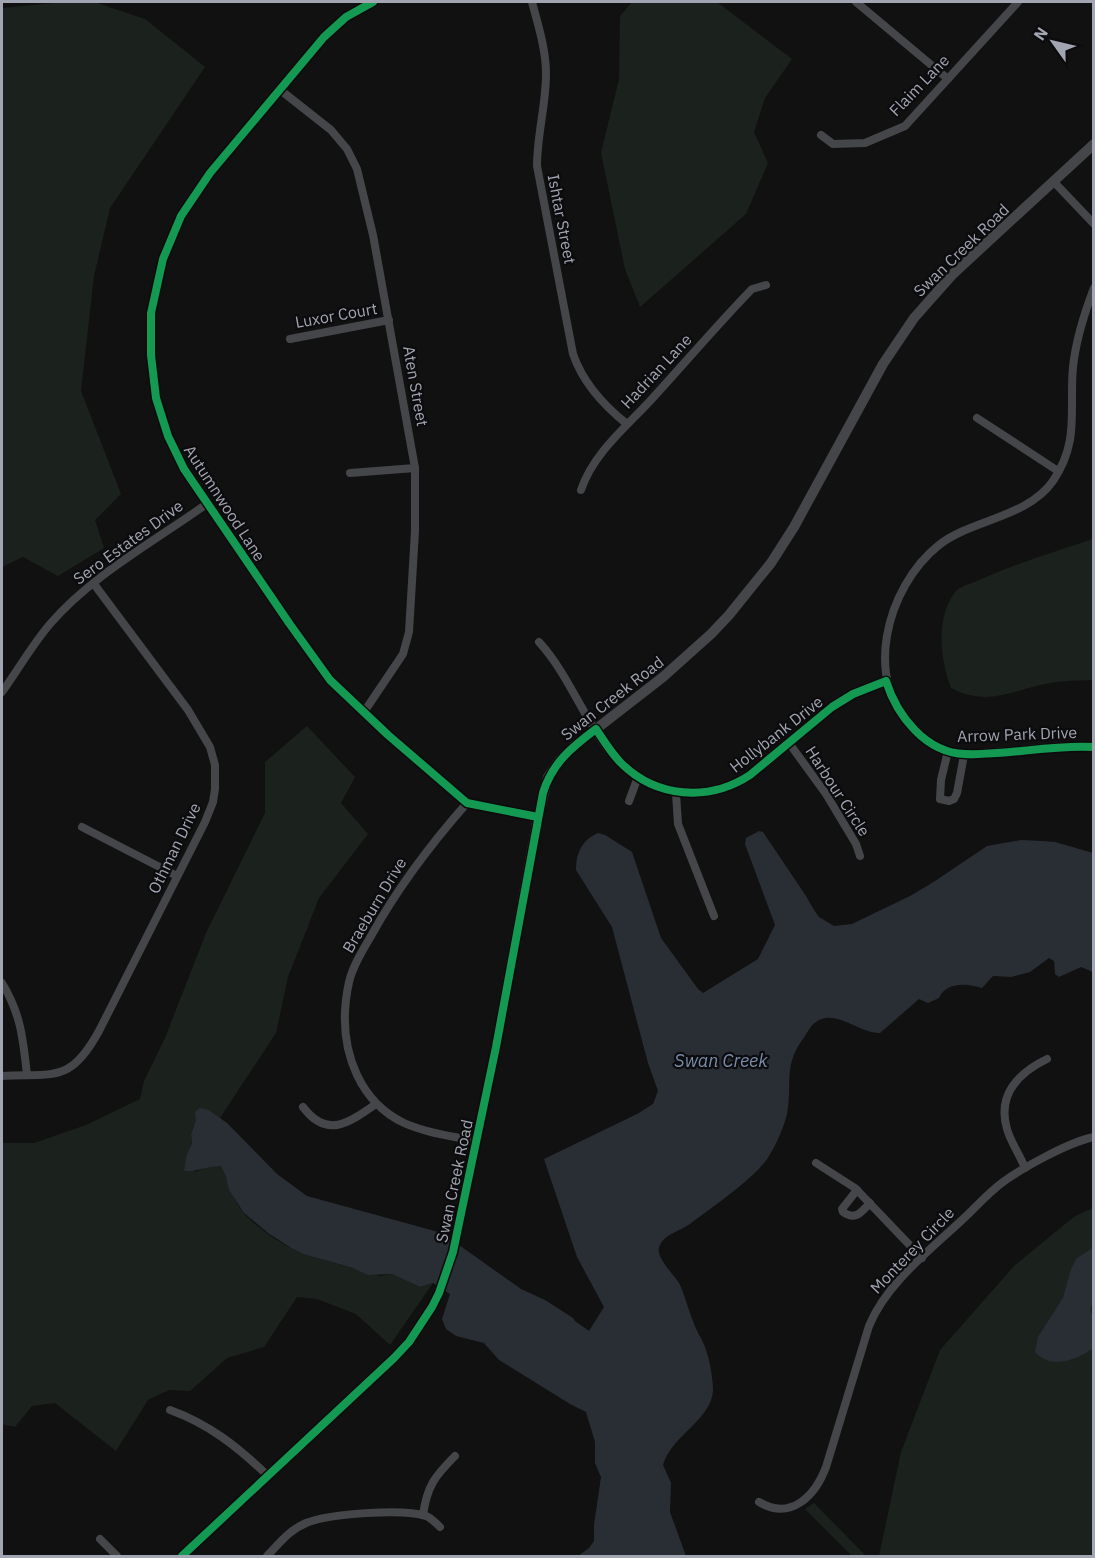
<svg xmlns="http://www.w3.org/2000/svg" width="1095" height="1558" font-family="'IBM Plex Sans',sans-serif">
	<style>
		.green { fill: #1b211c }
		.water { fill: #292e35 }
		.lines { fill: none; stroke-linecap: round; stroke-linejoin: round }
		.minor { stroke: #454649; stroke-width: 8 }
		.tertiary { stroke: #454649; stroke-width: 10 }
		.cycleway-casing { stroke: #0c0b0d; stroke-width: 11 }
		.cycleway { stroke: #139951; stroke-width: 8 }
		.labels { text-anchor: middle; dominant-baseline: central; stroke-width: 4.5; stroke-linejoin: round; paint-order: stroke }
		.street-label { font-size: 16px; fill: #a2a5b2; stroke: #0c0b0d }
		.water-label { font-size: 18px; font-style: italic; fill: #7a8dac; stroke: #0c0b0d }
	</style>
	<rect width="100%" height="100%" fill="#111"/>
	<g class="green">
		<polygon points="65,2 94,2 145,19 205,67 110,208 94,276 81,391 121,494 95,520 104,548 58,576 23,557 2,567 2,8"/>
		<polygon points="632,2 717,2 792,59 765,98 754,132 768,163 746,214 640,307 625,269 601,153 619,79 620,16"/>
		<path d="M1093,539V680C1080,681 1065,680 1051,683C1013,689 990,708 951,688C940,659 935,617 956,591C961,586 970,584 977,581C1014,564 1054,552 1093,539Z"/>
		<path d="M307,726L355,777L341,803L368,834L319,898L288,977L276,1033L220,1118L209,1110L196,1120L191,1134L192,1143L187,1154L195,1172L209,1166H221C229,1182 232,1198 243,1212C254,1226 287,1249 304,1254C329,1262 355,1268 380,1276L392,1274L420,1287L433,1283L390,1345L356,1314L317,1299L297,1297L264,1347L227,1358L190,1391L169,1390L148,1400L116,1451L55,1403L32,1406L15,1427L2,1424V1143H34L86,1125L140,1099L144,1081L165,1038L206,933L265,813V762Z"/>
		<polygon points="1093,1208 1093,1556 879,1556 901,1452 940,1350 1015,1265 1075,1216"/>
		<polygon points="814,1503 866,1556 852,1556 805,1509"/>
	</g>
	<g class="water">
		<path d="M759,831L763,832L806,896L814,910L819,917L834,926L852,924L912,895L935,881L987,846L1021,840L1042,841L1055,842L1093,853V972L1081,967L1059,977L1055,974L1054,961L1049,958L1030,972L1011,977L993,976L982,988C966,983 946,982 939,998L928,1003L919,999L880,1033C860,1034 835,1008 816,1022C811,1025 808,1031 805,1036C782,1066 793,1082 787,1114C784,1127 776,1145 769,1156C757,1177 711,1208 690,1224C680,1231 662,1235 659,1248C656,1257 674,1275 679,1283C685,1295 688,1309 693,1321C696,1331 703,1340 706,1350C710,1361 713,1379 713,1391C711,1420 671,1436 663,1465L671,1483L670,1512L686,1556H578L589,1548L594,1541V1525L601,1477L595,1463V1442L586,1412L570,1404L499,1360L484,1343L456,1336L446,1329L442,1319L450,1294L433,1283L420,1287L392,1274L368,1275L353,1268L303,1254L291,1248L268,1233L244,1213L229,1190L226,1177L221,1166C208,1166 197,1172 184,1171L187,1154L192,1143L191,1134L196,1120L195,1112L200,1108L209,1110L227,1123L277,1174L307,1196L442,1233L521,1289L545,1300L573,1318L575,1321L589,1331L604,1307L577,1257L544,1159L637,1114L653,1104L658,1091L648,1063L612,927L576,870C576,853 582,840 598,833L605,835L632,852L661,938L698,989L703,993L758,959L775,925L745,844L746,838Z"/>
		<path d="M1093,1248V1301L1090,1310L1093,1317V1348C1077,1360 1051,1370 1035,1352L1038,1337L1063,1298L1071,1269L1077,1258Z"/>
	</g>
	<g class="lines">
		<g class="minor">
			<polyline points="373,2 346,17 324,37 210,173 181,216 163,259 151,313 151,355 156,398 168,436 184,469 289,623 330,680 388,735 467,803 538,817"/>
			<path d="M532,2C538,25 546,49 546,74C546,105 537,135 537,166L573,354C583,383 603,405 627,424"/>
			<polyline points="856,2 948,79"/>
			<polyline points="279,89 331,130 347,149 357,169 373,235 415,468 415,531 409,632 403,654 364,712"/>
			<polyline points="821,135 833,144 865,143 905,126 1018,2"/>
			<polyline points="1054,182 1094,224"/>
			<path d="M1094,288C1084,314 1076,339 1073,367C1069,410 1080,441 1053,481C1027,518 972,519 939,545C886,587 860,684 918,733C927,740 937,748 949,752C963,756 979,753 994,752C1027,750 1060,744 1094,747"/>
			<polyline points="290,339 389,320"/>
			<polyline points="977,418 1058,471"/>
			<polyline points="350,473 415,468"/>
			<path d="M581,490C593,454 625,428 650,401C684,364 717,325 752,289L766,285"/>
			<path d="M539,642C572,678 586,728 620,763C636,779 661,792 684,793C700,793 718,792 733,785C770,767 799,730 833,706C849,695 868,688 886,681"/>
			<path d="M2,692C18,670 32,645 50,624C92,575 155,541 208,503"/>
			<polyline points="789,743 826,794 856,844 860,856"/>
			<polyline points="948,751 941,780 940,799 949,801 954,799 957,793 964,755"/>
			<polyline points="676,793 678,824 714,916"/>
			<polyline points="629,801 638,777"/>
			<path d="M467,803C430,845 398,887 371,936C363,950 353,965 349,982C342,1014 343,1045 357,1075C367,1096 383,1113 404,1123C426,1133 452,1136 475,1141"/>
			<polyline points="82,827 177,876"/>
			<path d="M2,983C21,1014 23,1039 27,1075"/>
			<path d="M2,1076C54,1073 70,1084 99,1031L205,822L213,802L215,789V765L210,747L188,710L94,584"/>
			<path d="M303,1107C327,1139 349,1123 376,1104"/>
			<polyline points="816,1163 855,1188 922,1258"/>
			<path d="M1025,1168C1020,1155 1011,1143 1007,1129C997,1095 1018,1073 1047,1059"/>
			<path d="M857,1190L842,1209L843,1212C856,1221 861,1212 870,1203"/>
			<path d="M170,1410C209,1424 238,1447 268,1476"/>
			<path d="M759,1502C791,1521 815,1496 826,1467L869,1326C886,1284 930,1250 962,1220C976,1207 988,1193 1003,1182C1024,1167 1069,1142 1094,1137"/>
			<path d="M423,1515C427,1486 435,1476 455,1456"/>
			<polyline points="100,1539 117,1556"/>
			<path d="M267,1556C279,1544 289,1530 306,1523C328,1514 403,1508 426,1516C431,1518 436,1523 440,1527"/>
		</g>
		<polyline class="tertiary" points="182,1556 394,1358 409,1342 432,1307 439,1293 453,1252 496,1047 538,817 548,777 559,761 573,747 663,677 711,634 729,615 771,563 794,527 883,364 914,318 953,274 1094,144"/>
		<g class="cycleway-casing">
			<g id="cycleway">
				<polyline points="373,2 346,17 324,37 210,173 181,216 163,259 151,313 151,355 156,398 168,436 184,469 289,623 330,680 388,735 467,803 538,817"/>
				<path d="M182,1556L394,1358L409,1342L432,1307L439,1293L453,1252L496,1047L543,793C552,763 572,747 596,729C604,741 611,753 621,763C656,798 709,802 750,775L832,707L853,694L886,681C897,716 926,753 965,754C1008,756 1051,744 1094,747"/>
			</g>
		</g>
		<use href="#cycleway" class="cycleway"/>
	</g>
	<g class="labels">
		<g class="street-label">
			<text transform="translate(919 85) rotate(-46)">Flaim Lane</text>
			<text transform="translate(562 219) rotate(79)">Ishtar Street</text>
			<text transform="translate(961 250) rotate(-44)">Swan Creek Road</text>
			<text transform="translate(336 315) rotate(-10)">Luxor Court</text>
			<text transform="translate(656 371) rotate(-47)">Hadrian Lane</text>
			<text transform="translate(416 386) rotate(80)">Aten Street</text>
			<text transform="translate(225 503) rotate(57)">Autumnwood Lane</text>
			<text transform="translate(128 542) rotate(-36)">Sero Estates Drive</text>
			<text transform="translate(612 698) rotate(-38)">Swan Creek Road</text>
			<text transform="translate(776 734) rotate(-38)">Hollybank Drive</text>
			<text transform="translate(1017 734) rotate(-2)">Arrow Park Drive</text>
			<text transform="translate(838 791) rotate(57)">Harbour Circle</text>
			<text transform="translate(174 848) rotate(-64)">Othman Drive</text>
			<text transform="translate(374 905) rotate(-59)">Braeburn Drive</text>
			<text transform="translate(454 1181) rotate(-78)">Swan Creek Road</text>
			<text transform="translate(912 1250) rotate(-46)">Monterey Circle</text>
		</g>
		<g class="water-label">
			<text x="721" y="1060">Swan Creek</text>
		</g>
	</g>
	<rect width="1095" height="1558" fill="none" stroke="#a2a5b2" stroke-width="6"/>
	<g transform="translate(1053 42) rotate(304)" stroke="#0c0b0d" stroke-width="4.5" paint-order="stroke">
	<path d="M0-4.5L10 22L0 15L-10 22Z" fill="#a2a5b2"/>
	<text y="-9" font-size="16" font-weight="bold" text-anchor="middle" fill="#a2a5b2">N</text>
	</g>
</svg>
